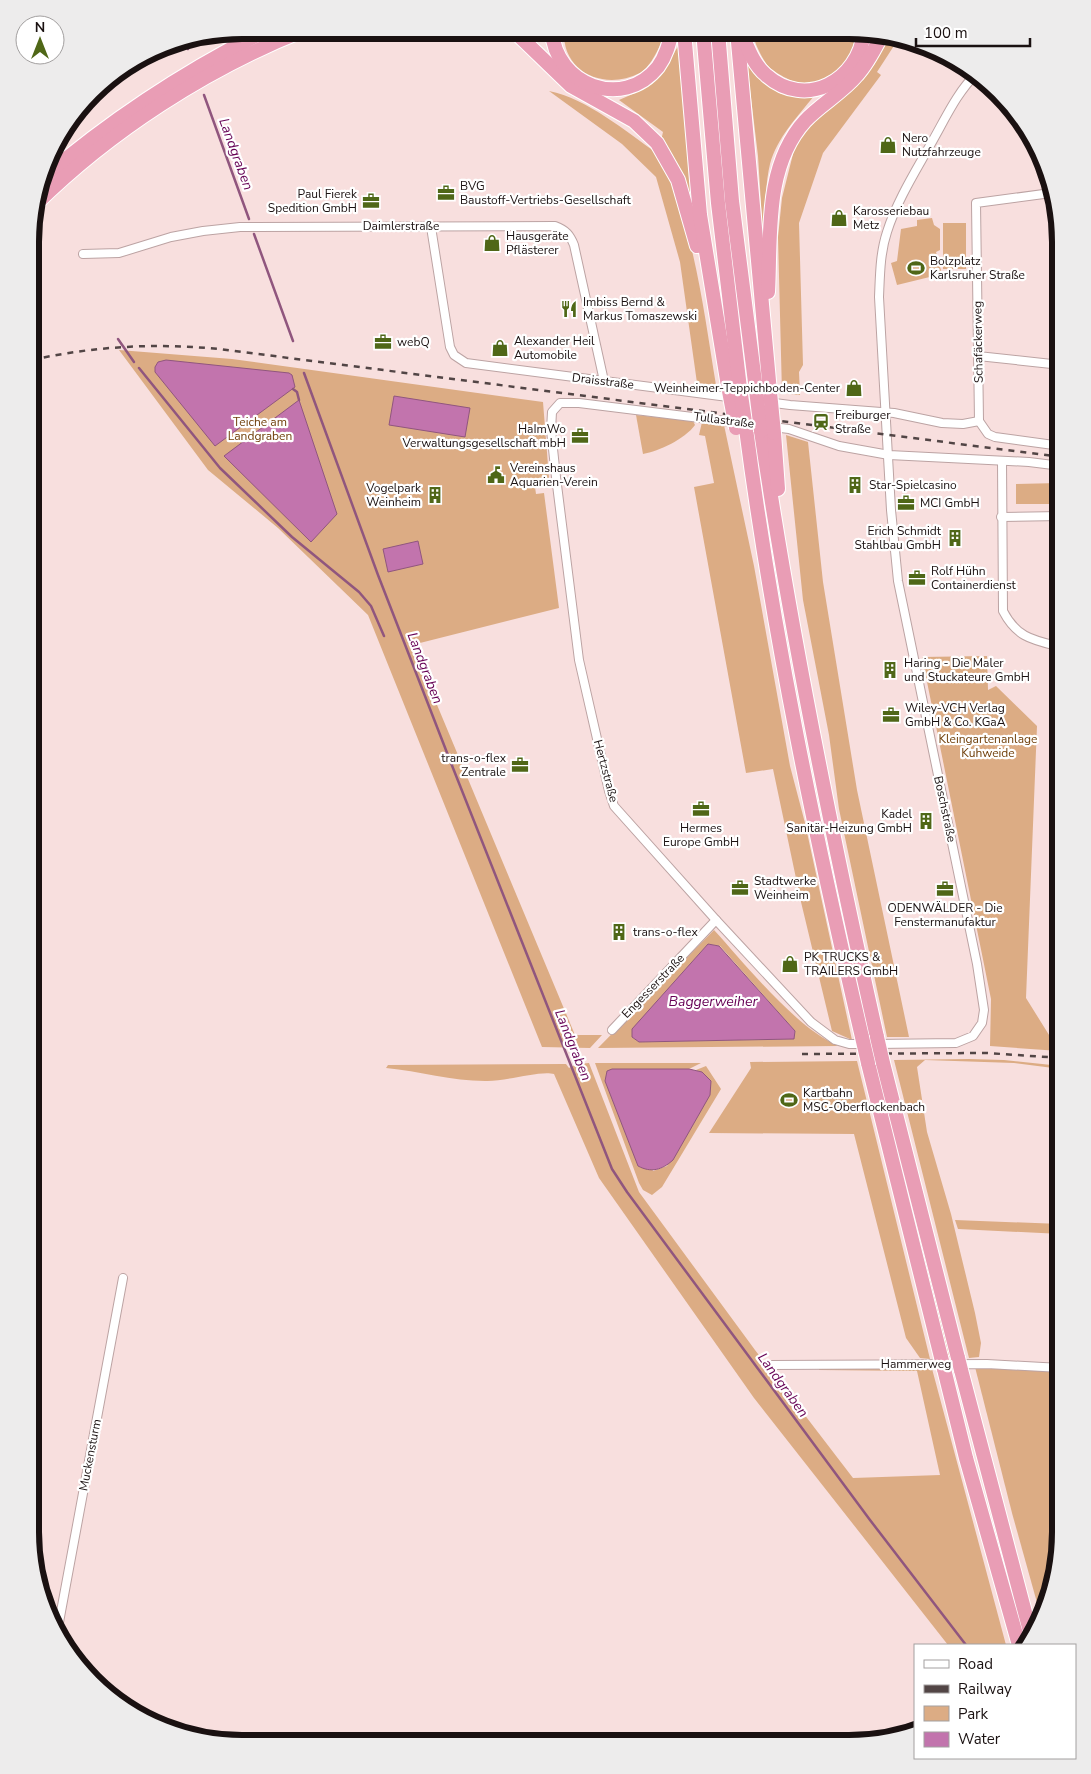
<svg xmlns="http://www.w3.org/2000/svg" width="1091" height="1774" font-family="'Nunito Sans',sans-serif">
	<style>
		.green { fill: #dcac84; fill-rule: evenodd }
		.water { fill: #c274ad; stroke: #90567e }
		.lines { fill: none; stroke-linecap: round; stroke-linejoin: round }
		.stream { stroke: #90567e; stroke-width: 2.5 }
		.street-casing { stroke: #bca3a3; stroke-width: 10 }
		.highway-casing { stroke: #fff; stroke-width: 16 }
		.street { stroke: #fff; stroke-width: 8 }
		.highway { stroke: #e99db5; stroke-width: 14 }
		.rail { stroke: #524545; stroke-width: 2.5; stroke-dasharray: 6 6; stroke-linecap: butt }
		.highway-bridge-casing { stroke: #fff; stroke-width: 16; stroke-linecap: butt }
		.highway-bridge { stroke: #e99db5; stroke-width: 14 }
		.labels { text-anchor: middle; dominant-baseline: central; stroke-width: 4.5; stroke-linejoin: round; paint-order: stroke }
		.poi-label { font-size: 12px; fill: #1a1111; stroke: #fff; text-anchor: start }
		.street-label { font-size: 12px; fill: #1a1111; stroke: #fff }
		.park-label { font-size: 12px; fill: #71410c; stroke: #fff }
		.water-label { font-size: 14px; font-style: italic; fill: #660255; stroke: #fff }
		.rim { fill: none; stroke: #1a1111; stroke-width: 6 }
	</style>
	<rect width="100%" height="100%" fill="#f8dfde"/>
	<g class="green">
		<path d="M564,31H665C662,43 651,67 640,73C605,91 562,73 564,31Z"/>
		<path d="M752,31L856,32C856,60 829,87 800,83C793,83 774,72 769,67C762,59 754,42 752,31Z"/>
		<polygon points="890,35 899,38 877,72 881,75 823,153 799,223 803,365 799,372 800,395 782,393 778,237 782,198 795,146 810,124 854,88 874,65"/>
		<path d="M680,43L695,225L674,158L659,154C694,227 703,306 716,385L697,383L680,262L656,177L622,144L549,91C588,99 625,131 658,154L663,132L619,100C655,85 660,77 680,43Z"/>
		<path d="M746,56L755,72L781,94L814,96C798,116 777,138 770,164C763,193 766,236 765,268L758,156Z"/>
		<polygon points="932,218 934,225 940,229 940,250 936,252 942,274 897,285 891,263 897,261 901,229 917,226 917,220"/>
		<rect x="943" y="223" width="23" height="46"/>
		<polygon points="119,350 232,359 543,402 549,478 534,480 536,494 544,493 559,608 412,645 575,1035 602,1035 590,1048 542,1047 368,615 278,528 208,470"/>
		<path d="M636,415L693,421L695,425C685,439 659,451 643,454Z"/>
		<polygon points="702,422 724,425 754,566 790,766 805,823 852,1040 832,1031 801,902 773,769 746,773 694,487 714,483 705,436 699,435"/>
		<polygon points="786,435 808,442 823,582 857,790 909,1037 887,1037 839,809 829,735 803,600"/>
		<polygon points="1059,483 1059,504 1016,504 1016,484"/>
		<polygon points="987,656 988,690 996,686 1037,726 1026,998 1059,1051 990,1046 991,999 922,657"/>
		<path d="M714,930C747,966 794,1026 838,1046L598,1048ZM708,944L720,946L795,1031L794,1039L639,1042L632,1037L633,1029Z"/>
		<polygon points="969,1059 1004,1060 1061,1066 1061,1069 1014,1063 925,1060 917,1067 927,1132 951,1214 975,1313 981,1343 979,1357 969,1358 894,1060"/>
		<polygon points="857,1061 930,1359 920,1358 906,1338 854,1134 709,1133 751,1068 750,1062"/>
		<path d="M589,1063L639,1192L755,1350L853,1478L940,1475L917,1371L819,1370L820,1364L931,1365L1006,1645H948L754,1398L599,1178L554,1074C540,1070 505,1082 485,1081C452,1081 419,1071 386,1068L388,1065L566,1064L569,1068L577,1064Z"/>
		<polygon points="595,1063 701,1063 689,1069 612,1069 653,1171 667,1166 711,1081 696,1070 706,1066 721,1089 662,1187 652,1195 643,1190 639,1183"/>
		<polygon points="874,1063 878,1063 951,1357 947,1357"/>
		<polygon points="955,1220 1061,1224 1061,1234 958,1229"/>
		<polygon points="1000,1366 1061,1371 1061,1547 1050,1601 1041,1617 1012,1513 975,1367"/>
	</g>
	<g class="water">
		<polygon points="166,360 289,373 292,375 295,387 215,446 155,372 155,367 158,362"/>
		<polygon points="394,396 470,408 465,437 389,425"/>
		<polygon points="299,400 337,514 311,542 224,456"/>
		<polygon points="418,541 423,564 388,572 383,549"/>
		<polygon points="708,944 719,946 795,1031 794,1039 639,1042 632,1037 632,1029"/>
		<path d="M612,1069H689L702,1072L711,1081L710,1095L673,1160C662,1170 651,1173 638,1166L605,1081L607,1071Z"/>
	</g>
	<g class="lines">
		<g class="stream">
			<polyline points="185,41 188,49"/>
			<polyline points="204,95 249,219"/>
			<polyline points="254,234 293,341"/>
			<polyline points="118,339 134,362"/>
			<polyline points="139,368 220,468 292,537 359,592 371,606 384,636"/>
			<polyline points="304,373 378,575 451,763 612,1169 627,1192 870,1520 966,1645"/>
			<polyline points="293,389 297,392 299,400"/>
		</g>
		<g class="street-casing">
			<g id="street">
				<polyline points="1051,193 976,203 979,421 988,434 995,437 1061,446"/>
				<polyline points="431,227 450,347 454,355 466,363 790,405 894,413 942,423 963,424 979,421"/>
				<path d="M83,254L119,253L171,237L203,231L240,227L555,226C566,230 570,235 574,245L604,381"/>
				<polyline points="978,356 1061,365"/>
				<path d="M1002,461L1003,611C1017,638 1033,640 1061,647"/>
				<polyline points="1001,517 1061,516"/>
				<polyline points="612,1030 716,920"/>
				<polyline points="865,1044 849,1044 835,1040 811,1022 716,920 614,806 609,791 579,660 556,477 551,430 552,412 560,403 579,403 789,429 839,446 889,455 1029,462 1061,466"/>
				<path d="M877,1044L956,1043L973,1036L982,1023L984,1010L977,964L898,581L891,510L879,297C880,275 880,253 887,232C897,200 917,169 933,140C946,117 958,91 977,73"/>
				<polyline points="770,1365 987,1364 1061,1368"/>
				<polyline points="57,1633 123,1278"/>
			</g>
		</g>
		<g class="highway-casing">
			<g id="highway">
				<polyline points="514,31 571,86 634,121 657,143 678,180 697,246"/>
				<path d="M552,31C555,85 623,111 658,67C666,56 669,44 672,31"/>
				<polyline points="684,31 700,215 728,386"/>
				<polyline points="703,31 718,203 740,388"/>
				<polyline points="718,31 732,201 756,390"/>
				<polyline points="737,31 770,392"/>
				<path d="M741,32C748,48 753,64 766,75C805,110 859,81 864,32"/>
				<path d="M43,178C112,119 185,71 267,30"/>
				<path d="M35,205C110,131 206,69 304,30"/>
				<path d="M768,292C771,236 764,166 805,121C821,104 842,93 857,75C868,63 875,48 883,33"/>
				<path d="M746,429C773,634 815,836 862,1037"/>
				<path d="M761,431C791,635 832,837 877,1037"/>
				<polyline points="774,433 778,489"/>
				<polyline points="868,1063 941,1357"/>
				<polyline points="883,1063 958,1358"/>
				<polyline points="944,1369 966,1458 1019,1645"/>
				<polyline points="961,1370 1031,1635"/>
			</g>
		</g>
		<use href="#street" class="street"/>
		<use href="#highway" class="highway"/>
		<g class="rail">
			<path d="M32,360C94,346 155,343 219,349L1061,457"/>
			<polyline points="802,1054 987,1053 1061,1058"/>
		</g>
		<g class="highway-bridge-casing">
			<g id="highway-bridge">
				<polyline points="728,386 736,428"/>
				<polyline points="740,388 746,429"/>
				<polyline points="756,390 761,431"/>
				<polyline points="770,392 774,433"/>
				<polyline points="862,1037 868,1063"/>
				<polyline points="877,1037 883,1063"/>
				<polyline points="941,1357 944,1369"/>
				<polyline points="958,1358 961,1370"/>
			</g>
		</g>
		<use href="#highway-bridge" class="highway-bridge"/>
	</g>
	<defs>
		<g id="shop-bare" transform="scale(1.35)"><path d="M-5-2.5h2.3a2.7 3.5 0 0 1 5.4 0H5L5.5 6h-11ZM-1.5-2.5h3a1.5 2.3 0 0 0-3 0Z" fill="#4f6717" stroke="#fff" stroke-width="2.5" paint-order="stroke"/></g>
		<g id="office-bare" transform="scale(1.35)"><path d="M-6-3h4V-5.5h4V-3h4V5H-6ZM-1-4.5V-3h2v-1.5ZM-6 0V1H6V0Z" fill="#4f6717" stroke="#fff" stroke-width="2.5" paint-order="stroke"/></g>
		<g id="stadium-bare" transform="scale(1.35)"><path d="M0-5a6.5 5 0 1 0 0 10a6.5 5 0 1 0 0-10ZM-3.5-1.8h7v3.6h-7Z" fill="#4f6717" stroke="#fff" stroke-width="2.5" paint-order="stroke"/></g>
		<g id="restaurant-bare" transform="scale(1.35)"><path d="M-5-6h1v4h1v-4h1v4h1v-4h1v5L-1.5 .5V6h-2V.5L-5-1ZM5-6V6H3V1.5H1.5Q1.5-4 5-6Z" fill="#4f6717" stroke="#fff" stroke-width="2.5" paint-order="stroke"/></g>
		<g id="station-bare" transform="scale(1.35)"><path d="M-3-6H3Q5-6 5-4V2Q5 4 3 4L4.5 6H3L1.5 4h-3L-3 6H-4.5L-3 4Q-5 4-5 2V-4Q-5-6-3-6ZM-3.5-4v3h7v-3ZM-3.5 1v1.5H-2V1ZM2 1v1.5H3.5V1Z" fill="#4f6717" stroke="#fff" stroke-width="2.5" paint-order="stroke"/></g>
		<g id="civic-bare" transform="scale(1.35)"><path d="M-.6-6.5H3V-4.5H.6V-3L4-1V1h2V6H-6V1h2V-1L-.6-3ZM-1.2 2.5V6h2.4V2.5Z" fill="#4f6717" stroke="#fff" stroke-width="2.5" paint-order="stroke"/></g>
		<g id="building-bare" transform="scale(1.35)"><path d="M-4-6H4V6H1V3H-1V6H-4ZM-2.5-4.3h1.7v1.8h-1.7ZM.8-4.3h1.7v1.8H.8ZM-2.5-1h1.7V.8h-1.7ZM.8-1h1.7V.8H.8Z" fill="#4f6717" stroke="#fff" stroke-width="2.5" paint-order="stroke"/></g>
	</defs>
	<g fill-rule="evenodd">
		<use href="#shop-bare" x="888" y="145"/>
		<use href="#office-bare" x="446" y="193"/>
		<use href="#office-bare" x="371" y="201"/>
		<use href="#shop-bare" x="839" y="218"/>
		<use href="#shop-bare" x="492" y="243"/>
		<use href="#stadium-bare" x="916" y="268"/>
		<use href="#restaurant-bare" x="569" y="309"/>
		<use href="#office-bare" x="383" y="342"/>
		<use href="#shop-bare" x="500" y="348"/>
		<use href="#shop-bare" x="854" y="388"/>
		<use href="#station-bare" x="821" y="422"/>
		<use href="#office-bare" x="580" y="436"/>
		<use href="#civic-bare" x="496" y="475"/>
		<use href="#building-bare" x="855" y="485"/>
		<use href="#building-bare" x="435" y="495"/>
		<use href="#office-bare" x="906" y="503"/>
		<use href="#building-bare" x="955" y="538"/>
		<use href="#office-bare" x="917" y="578"/>
		<use href="#building-bare" x="890" y="670"/>
		<use href="#office-bare" x="891" y="715"/>
		<use href="#office-bare" x="520" y="765"/>
		<use href="#office-bare" x="701" y="809"/>
		<use href="#building-bare" x="926" y="821"/>
		<use href="#office-bare" x="740" y="888"/>
		<use href="#office-bare" x="945" y="889"/>
		<use href="#building-bare" x="619" y="932"/>
		<use href="#shop-bare" x="790" y="964"/>
		<use href="#stadium-bare" x="789" y="1100"/>
	</g>
	<g class="labels">
		<g class="poi-label">
			<text x="902" y="138">Nero<tspan x="902" dy="14">Nutzfahrzeuge</tspan></text>
			<text x="460" y="186">BVG<tspan x="460" dy="14">Baustoff-Vertriebs-Gesellschaft</tspan></text>
			<text x="357" y="194" text-anchor="end">Paul Fierek<tspan x="357" dy="14">Spedition GmbH</tspan></text>
			<text x="853" y="211">Karosseriebau<tspan x="853" dy="14">Metz</tspan></text>
			<text x="506" y="236">Hausgeräte<tspan x="506" dy="14">Pflästerer</tspan></text>
			<text x="930" y="261">Bolzplatz<tspan x="930" dy="14">Karlsruher Straße</tspan></text>
			<text x="583" y="302">Imbiss Bernd &amp;<tspan x="583" dy="14">Markus Tomaszewski</tspan></text>
			<text x="514" y="341">Alexander Heil<tspan x="514" dy="14">Automobile</tspan></text>
			<text x="397" y="342">webQ</text>
			<text x="840" y="388" text-anchor="end">Weinheimer-Teppichboden-Center</text>
			<text x="835" y="415">Freiburger<tspan x="835" dy="14">Straße</tspan></text>
			<text x="566" y="429" text-anchor="end">HaImWo<tspan x="566" dy="14">Verwaltungsgesellschaft mbH</tspan></text>
			<text x="510" y="468">Vereinshaus<tspan x="510" dy="14">Aquarien-Verein</tspan></text>
			<text x="869" y="485">Star-Spielcasino</text>
			<text x="421" y="488" text-anchor="end">Vogelpark<tspan x="421" dy="14">Weinheim</tspan></text>
			<text x="920" y="503">MCI GmbH</text>
			<text x="941" y="531" text-anchor="end">Erich Schmidt<tspan x="941" dy="14">Stahlbau GmbH</tspan></text>
			<text x="931" y="571">Rolf Hühn<tspan x="931" dy="14">Containerdienst</tspan></text>
			<text x="904" y="663">Haring - Die Maler<tspan x="904" dy="14">und Stuckateure GmbH</tspan></text>
			<text x="905" y="708">Wiley-VCH Verlag<tspan x="905" dy="14">GmbH &amp; Co. KGaA</tspan></text>
			<text x="506" y="758" text-anchor="end">trans-o-flex<tspan x="506" dy="14">Zentrale</tspan></text>
			<text x="912" y="814" text-anchor="end">Kadel<tspan x="912" dy="14">Sanitär-Heizung GmbH</tspan></text>
			<text x="701" y="828" text-anchor="middle">Hermes<tspan x="701" dy="14">Europe GmbH</tspan></text>
			<text x="754" y="881">Stadtwerke<tspan x="754" dy="14">Weinheim</tspan></text>
			<text x="945" y="908" text-anchor="middle">ODENWÄLDER - Die<tspan x="945" dy="14">Fenstermanufaktur</tspan></text>
			<text x="633" y="932">trans-o-flex</text>
			<text x="804" y="957">PK TRUCKS &amp;<tspan x="804" dy="14">TRAILERS GmbH</tspan></text>
			<text x="803" y="1093">Kartbahn<tspan x="803" dy="14">MSC-Oberflockenbach</tspan></text>
		</g>
		<g class="street-label">
			<text x="401" y="226">Daimlerstraße</text>
			<text transform="translate(978 342) rotate(-91)">Schafäckerweg</text>
			<text transform="translate(603 381) rotate(7)">Draisstraße</text>
			<text transform="translate(724 420) rotate(7)">Tullastraße</text>
			<text transform="translate(606 771) rotate(75)">Hertzstraße</text>
			<text transform="translate(945 809) rotate(78)">Boschstraße</text>
			<text transform="translate(653 986) rotate(-46)">Engesserstraße</text>
			<text x="916" y="1364">Hammerweg</text>
			<text transform="translate(90 1455) rotate(-79)">Muckensturm</text>
		</g>
		<g class="park-label">
			<text x="260" y="422">Teiche am<tspan x="260" dy="14">Landgraben</tspan></text>
			<text x="988" y="739">Kleingartenanlage<tspan x="988" dy="14">Kuhweide</tspan></text>
		</g>
		<g class="water-label">
			<text transform="translate(236 154) rotate(70)">Landgraben</text>
			<text transform="translate(425 668) rotate(69)">Landgraben</text>
			<text x="713" y="1001">Baggerweiher</text>
			<text transform="translate(573 1045) rotate(68)">Landgraben</text>
			<text transform="translate(783 1385) rotate(54)">Landgraben</text>
		</g>
	</g>
	<path d="M0 0H1091V1774H0ZM242 39H849A203 203 0 0 1 1052 242V1532A203 203 0 0 1 849 1735H242A203 203 0 0 1 39 1532V242A203 203 0 0 1 242 39Z" fill="#edecec" fill-rule="evenodd"/>
	<path class="rim" d="M242 39H849A203 203 0 0 1 1052 242V1532A203 203 0 0 1 849 1735H242A203 203 0 0 1 39 1532V242A203 203 0 0 1 242 39Z"/>
	<rect x="914" y="1644" width="162" height="115" fill="#ffffff" stroke="#a3a0a0"/>
	<rect x="924" y="1660" width="25" height="8" fill="#ffffff" stroke="#a3a0a0"/>
	<text x="958" y="1669" font-size="15" fill="#1a1111">Road</text>
	<rect x="924" y="1685" width="25" height="8" fill="#524545" stroke="#a3a0a0"/>
	<text x="958" y="1694" font-size="15" fill="#1a1111">Railway</text>
	<rect x="924" y="1706" width="25" height="15" fill="#dcac84" stroke="#a3a0a0"/>
	<text x="958" y="1719" font-size="15" fill="#1a1111">Park</text>
	<rect x="924" y="1732" width="25" height="15" fill="#c274ad" stroke="#a3a0a0"/>
	<text x="958" y="1744" font-size="15" fill="#1a1111">Water</text>
	<g transform="translate(40 40)"><circle r="24" fill="#ffffff" stroke="#a3a0a0"/>
	<path d="M0-4L9 19L0 12L-9 19Z" fill="#4f6717"/>
	<text y="-8" font-size="14" font-weight="bold" text-anchor="middle" fill="#1a1111">N</text>
	</g>
	<path d="M916 38v8h114v-8" fill="none" stroke="#1a1111" stroke-width="2.5"/>
	<text x="924" y="38" font-size="15" fill="#1a1111" stroke="#ffffff" stroke-width="4" paint-order="stroke">100 m</text>
</svg>
